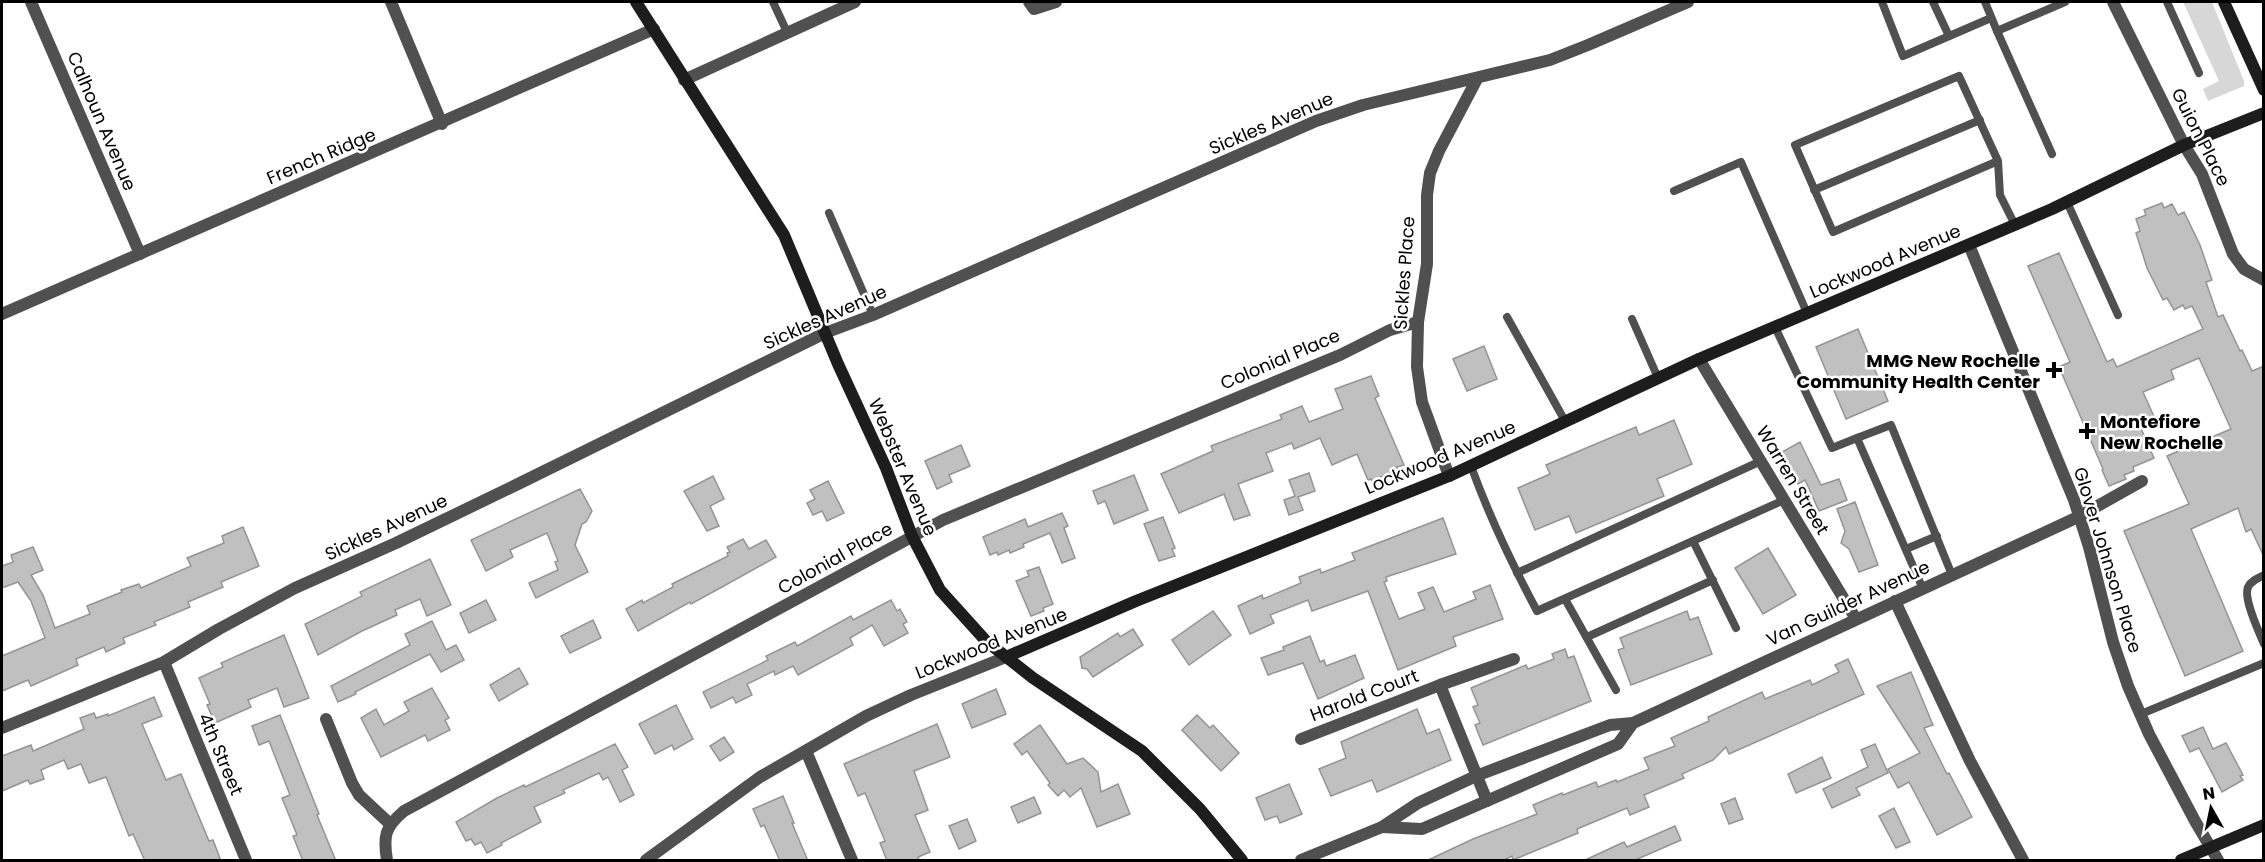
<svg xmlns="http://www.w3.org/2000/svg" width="2265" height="862" font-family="Poppins,sans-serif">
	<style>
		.green { fill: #d7d7d7 }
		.building { fill: #c0c0c0; stroke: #949494; stroke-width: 1.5 }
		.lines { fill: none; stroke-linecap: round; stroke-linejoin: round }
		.lane { stroke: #505050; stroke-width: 8 }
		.street { stroke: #505050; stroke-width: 12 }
		.secondary { stroke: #1d1d1d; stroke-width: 12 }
		.poi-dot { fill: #000; stroke: #fff; stroke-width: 2 }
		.labels { text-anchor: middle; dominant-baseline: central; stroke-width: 5; stroke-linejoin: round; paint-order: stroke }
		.street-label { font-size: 18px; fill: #000; stroke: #fff }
		.poi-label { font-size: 18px; font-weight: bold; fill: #000; stroke: #fff; text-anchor: end }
	</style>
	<rect width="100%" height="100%" fill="#fff"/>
	<polygon class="green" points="2183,2 2212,2 2244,81 2244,86 2208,101 2203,89 2219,81"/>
	<g class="building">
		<polygon points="2162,203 2164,208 2172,204 2178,215 2184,212 2200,245 2212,280 2206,282 2218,317 2223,315 2240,351 2242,350 2252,371 2264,366 2264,557 2251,529 2246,532 2238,508 2191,529 2243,651 2185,676 2124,531 2189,504 2167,456 2231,429 2199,358 2171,370 2174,379 2143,392 2155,419 2140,426 2154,458 2133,467 2134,471 2124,475 2126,479 2109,486 2102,470 2103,469 2059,367 2070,362 2028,266 2059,253 2107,362 2113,359 2117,367 2203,329 2192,306 2185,309 2183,305 2174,310 2167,298 2163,300 2147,268 2136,233 2140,231 2136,219 2146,215 2144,210"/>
		<polygon points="1858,329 1888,401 1846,419 1816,347"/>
		<polygon points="1484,346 1497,379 1467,391 1453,359"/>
		<polygon points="1371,376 1379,396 1375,398 1404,465 1397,467 1398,469 1372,481 1371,479 1368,480 1357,454 1332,465 1320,438 1294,449 1292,443 1266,453 1273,471 1238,484 1250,515 1234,520 1224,494 1179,513 1161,474 1213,451 1211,446 1282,419 1280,415 1302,406 1309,422 1343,409 1335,389"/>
		<polygon points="1674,420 1692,464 1657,479 1664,496 1576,533 1569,516 1535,530 1518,488 1550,474 1546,465 1636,427 1639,435"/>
		<polygon points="1800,442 1821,485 1839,479 1847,500 1819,511 1805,480 1798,484 1782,452"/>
		<polygon points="961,445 970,466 949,475 952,482 937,489 925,461"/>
		<polygon points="1309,473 1315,491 1298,497 1303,510 1289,515 1284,500 1295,496 1289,480"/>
		<polygon points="1134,475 1148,510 1114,524 1105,501 1098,504 1093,491"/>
		<polygon points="713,476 724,499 710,506 719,526 707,531 684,491"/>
		<polygon points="828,481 844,513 827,521 822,511 813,515 807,503 815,499 810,490"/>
		<polygon points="580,489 592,511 586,522 582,524 575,545 588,572 536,598 529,583 558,570 555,562 558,561 547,533 510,550 513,557 486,571 471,540"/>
		<polygon points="1855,502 1878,565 1859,572 1849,549 1841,543 1845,531 1837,509"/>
		<polygon points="1062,513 1068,526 1064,528 1075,558 1062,563 1050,533 1023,544 1024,547 1010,553 1009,550 998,555 997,552 990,555 983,537 1025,519 1028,527"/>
		<polygon points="1163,517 1175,548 1172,549 1175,556 1159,561 1144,524"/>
		<polygon points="1443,518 1456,554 1386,577 1387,581 1384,582 1399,619 1425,609 1418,593 1433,587 1444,612 1476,599 1473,592 1490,585 1503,619 1453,637 1456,646 1398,670 1368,591 1312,611 1308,600 1270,615 1274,623 1250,634 1238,606 1262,595 1263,599 1301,583 1299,577 1320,569 1321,573 1355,560 1352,553"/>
		<polygon points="243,527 259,566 221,582 223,587 188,602 190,607 154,622 156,625 123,638 125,643 106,652 104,647 76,659 78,665 31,686 28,680 2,691 2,656 45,638 31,601 18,582 2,588 2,566 13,562 11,555 33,547 43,570 31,575 43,595 55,628 90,614 87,606 122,592 121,590 139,584 141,588 191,566 187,558 224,543 222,536"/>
		<polygon points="743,539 749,549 766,540 776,557 722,587 691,604 690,602 638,631 626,609 642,600 643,603 673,587 672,584 728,556 727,553 730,552 727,547"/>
		<polygon points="1768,548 1796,595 1763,614 1735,568"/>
		<polygon points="430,559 451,605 427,616 420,599 395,610 397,615 362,631 318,655 305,624 362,596 360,592"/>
		<polygon points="1039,567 1053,604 1043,608 1044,611 1031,616 1016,581 1029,576 1027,571"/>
		<polygon points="486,600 496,620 469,633 460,613"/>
		<polygon points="891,600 897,611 900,609 907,622 903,624 908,633 884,646 872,625 850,638 853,645 798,675 793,666 775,675 774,671 747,684 752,695 736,703 733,697 711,708 703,692 768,660 766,656 795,642 797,646 851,616 853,620"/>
		<polygon points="1213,611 1231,635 1189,665 1172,640"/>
		<polygon points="1687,611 1690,620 1698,617 1712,654 1631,685 1618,650 1624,648 1620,638"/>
		<polygon points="593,620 601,638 570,653 561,636"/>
		<polygon points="432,621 446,650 456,645 464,660 441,672 430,654 355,692 356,694 338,702 331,686 410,645 405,634"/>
		<polygon points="1133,629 1143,645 1093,677 1087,669 1082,668 1080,657 1118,633 1120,637"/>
		<polygon points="284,635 309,698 284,707 277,688 248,700 251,707 215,723 207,705 210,704 199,678 223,667 221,663"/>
		<polygon points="1310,636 1320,662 1324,660 1326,666 1355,655 1364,678 1318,699 1303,663 1268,675 1261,658 1284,650 1283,647"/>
		<polygon points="1565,649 1568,658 1574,656 1591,701 1483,745 1475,725 1480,723 1473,707 1478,705 1471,688 1526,665 1528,669 1554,659 1552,654"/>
		<polygon points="1848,659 1864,694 1729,754 1726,747 1713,760 1682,774 1684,778 1644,795 1649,807 1630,815 1627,808 1577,829 1578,833 1513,860 1512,856 1502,861 1426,861 1473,839 1537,814 1533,805 1562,793 1563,795 1596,782 1598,787 1616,780 1617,782 1649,769 1644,758 1675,746 1671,738 1709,721 1708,717 1762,692 1765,699 1810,680 1812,685 1839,672 1835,665"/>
		<polygon points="519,668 528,684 499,701 490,685"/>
		<polygon points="1911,672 1933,725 1924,728 1947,774 1949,773 1972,817 1937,835 1909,782 1898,788 1888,769 1920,753 1877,686"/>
		<polygon points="432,688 449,718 445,720 450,730 428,741 425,735 381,757 361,718 376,709 384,725 409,711 404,702"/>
		<polygon points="996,689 1006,714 972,728 962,704"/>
		<polygon points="154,697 162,716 142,724 166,780 181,774 209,841 213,840 221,861 145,861 133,834 129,836 106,777 89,783 81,764 68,769 64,760 41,770 44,779 30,784 28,780 2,791 2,756 31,745 33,751 84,729 80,718 94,713 96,718 108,714 108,716"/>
		<polygon points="676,705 693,739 674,750 672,745 655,754 639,724"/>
		<polygon points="1417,709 1427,734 1439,729 1451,760 1377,792 1372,780 1331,796 1319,769 1346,758 1341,742"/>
		<polygon points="280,715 319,814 317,815 336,861 303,861 293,836 297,835 282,798 290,795 269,741 259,745 252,726"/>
		<polygon points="1197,715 1210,728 1213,725 1239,753 1221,771 1182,730"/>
		<polygon points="937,724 950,757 914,771 928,810 915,815 930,852 918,857 920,861 887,861 880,843 885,841 865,793 858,796 844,764"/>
		<polygon points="1040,725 1067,764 1083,758 1098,772 1101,792 1118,784 1130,814 1097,827 1081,788 1070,797 1064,790 1058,796 1048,785 1050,783 1027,751 1022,755 1014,744"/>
		<polygon points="2203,727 2213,749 2226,743 2243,775 2240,776 2243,780 2222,792 2199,748 2190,752 2182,736"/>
		<polygon points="724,737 734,752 720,761 710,746"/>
		<polygon points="615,744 628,767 622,770 634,795 620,802 608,777 603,780 599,773 563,790 565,793 534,807 541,822 501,843 502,845 487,853 481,842 475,845 471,839 466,841 456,822 497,798 524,785 525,787"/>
		<polygon points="1875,744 1888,773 1856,788 1860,795 1832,808 1823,789 1868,767 1861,750"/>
		<polygon points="1822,757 1831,778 1796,793 1788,774"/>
		<polygon points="1289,784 1302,814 1280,823 1277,816 1265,820 1256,798"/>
		<polygon points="783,796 794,823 792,823 808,861 780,861 764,825 761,827 753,809"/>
		<polygon points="1034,797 1041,813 1018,823 1011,807"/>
		<polygon points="1735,798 1743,819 1729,824 1721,804"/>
		<polygon points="1894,808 1910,842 1896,848 1879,816"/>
		<polygon points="967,819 976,841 959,849 949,826"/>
		<polygon points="1675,826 1681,840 1633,861 1583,861 1624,842 1627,847"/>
	</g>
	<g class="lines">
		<g class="lane">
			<polyline points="773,2 787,32"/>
			<polyline points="1882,2 1903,56 1991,18"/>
			<polyline points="1933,2 1949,36"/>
			<polyline points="1985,2 1997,31 2065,2"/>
			<polyline points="2167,2 2199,73"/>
			<polyline points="1997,31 2052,154"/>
			<polyline points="1998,161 1959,76 1795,145 1833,232 1998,161 2000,195 2015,225"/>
			<polyline points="1814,190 1980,120"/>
			<polyline points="1674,191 1741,162 1807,313"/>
			<polyline points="2067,202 2118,315"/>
			<polyline points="829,213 873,315"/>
			<polyline points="1507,317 1565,421"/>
			<polyline points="1632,319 1658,378"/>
			<polyline points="1775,327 1832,448 1857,438 1923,589"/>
			<polyline points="1857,438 1891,425 1952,575"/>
			<path d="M1471,466C1489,516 1512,564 1537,611L1784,500"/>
			<polyline points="1693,541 1736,628"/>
			<polyline points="1906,549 1937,536"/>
			<polyline points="1517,573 1761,461"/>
			<path d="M2264,575C2258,578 2251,581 2248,587C2243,598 2259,632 2264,644"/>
			<polyline points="1565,599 1616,690"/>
			<polyline points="1587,637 1713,580"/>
			<polyline points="2141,714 2264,663"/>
		</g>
		<g class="street">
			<polyline points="31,2 140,254"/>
			<polyline points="391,2 442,124"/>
			<polyline points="1029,2 1034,9 1056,2"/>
			<polyline points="2113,2 2184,145 2202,174 2233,254 2244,269 2264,280"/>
			<polyline points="684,80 855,2"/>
			<polyline points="1969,245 2074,500 2089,547 2113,642 2128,686 2149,734 2195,821 2218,860"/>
			<polyline points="2,314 654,29"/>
			<polyline points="1699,359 1856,619"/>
			<polyline points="1449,476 1422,402 1417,367 1418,322 1427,264 1427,195 1430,173 1439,151 1477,79"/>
			<polyline points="1895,601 1970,761 2023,860"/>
			<polyline points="164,662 246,860"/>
			<polyline points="1440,685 1487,801"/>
			<polyline points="326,719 352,783 359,795 389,823"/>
			<polyline points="2,728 164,662 219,629 295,588 396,543 516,485 825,333 873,315 1316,121 1363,105 1550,60 1588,45 1688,2"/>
			<polyline points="1301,739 1440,685 1514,659"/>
			<polyline points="806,751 852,860"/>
			<polyline points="1382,827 1422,829 1618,744 1633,723"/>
			<path d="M387,860C383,836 385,827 404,811L943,520L1340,355L1390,330L1418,322"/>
			<polyline points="646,860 760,777 866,716 911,695 1006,657"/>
			<polyline points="1301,860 1382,827 1418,803 1476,776 1610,725 1633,723 2078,517 2142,481"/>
		</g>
		<g class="secondary">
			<polyline points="636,2 784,235 838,364 886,468 912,536 940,590 986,641 1033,678 1142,751 1200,809 1242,860"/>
			<polyline points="2224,2 2264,90"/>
			<polyline points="1006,657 1136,601 1449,476 1699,359 2052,209 2184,145 2264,113"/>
			<polyline points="2181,860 2264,825"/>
		</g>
	</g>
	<g class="poi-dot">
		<path d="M2051 361h6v6h6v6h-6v6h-6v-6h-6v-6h6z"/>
		<path d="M2084 422h6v6h6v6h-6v6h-6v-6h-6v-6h6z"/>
	</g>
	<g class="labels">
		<g class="street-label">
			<text transform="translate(102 121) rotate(67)">Calhoun Avenue</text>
			<text transform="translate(1271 123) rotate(-23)">Sickles Avenue</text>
			<text transform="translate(2201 137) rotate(63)">Guion Place</text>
			<text transform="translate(321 156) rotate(-23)">French Ridge</text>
			<text transform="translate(1885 261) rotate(-23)">Lockwood Avenue</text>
			<text transform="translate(1404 273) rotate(-86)">Sickles Place</text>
			<text transform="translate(825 317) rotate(-24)">Sickles Avenue</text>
			<text transform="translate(1280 359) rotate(-23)">Colonial Place</text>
			<text transform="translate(1440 457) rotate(-23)">Lockwood Avenue</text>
			<text transform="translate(903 467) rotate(67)">Webster Avenue</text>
			<text transform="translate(1793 480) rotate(59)">Warren Street</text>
			<text transform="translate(386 527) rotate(-25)">Sickles Avenue</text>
			<text transform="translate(835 558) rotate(-29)">Colonial Place</text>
			<text transform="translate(2108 560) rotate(73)">Glover Johnson Place</text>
			<text transform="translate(1848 603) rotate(-25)">Van Guilder Avenue</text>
			<text transform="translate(991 643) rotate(-22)">Lockwood Avenue</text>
			<text transform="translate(1364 695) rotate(-21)">Harold Court</text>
			<text transform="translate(221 754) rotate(67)">4th Street</text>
		</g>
		<g class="poi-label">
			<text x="2040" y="360">MMG New Rochelle<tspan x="2040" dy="21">Community Health Center</tspan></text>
			<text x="2100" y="421" text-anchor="start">Montefiore<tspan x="2100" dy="21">New Rochelle</tspan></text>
		</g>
	</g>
	<rect width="2265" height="862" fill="none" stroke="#000000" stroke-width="6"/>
	<g transform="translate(2211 808) rotate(351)" stroke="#ffffff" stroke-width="4.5" paint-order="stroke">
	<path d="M0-4.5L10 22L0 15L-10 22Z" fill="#000000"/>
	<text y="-9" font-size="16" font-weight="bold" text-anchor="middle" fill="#000000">N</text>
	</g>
</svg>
